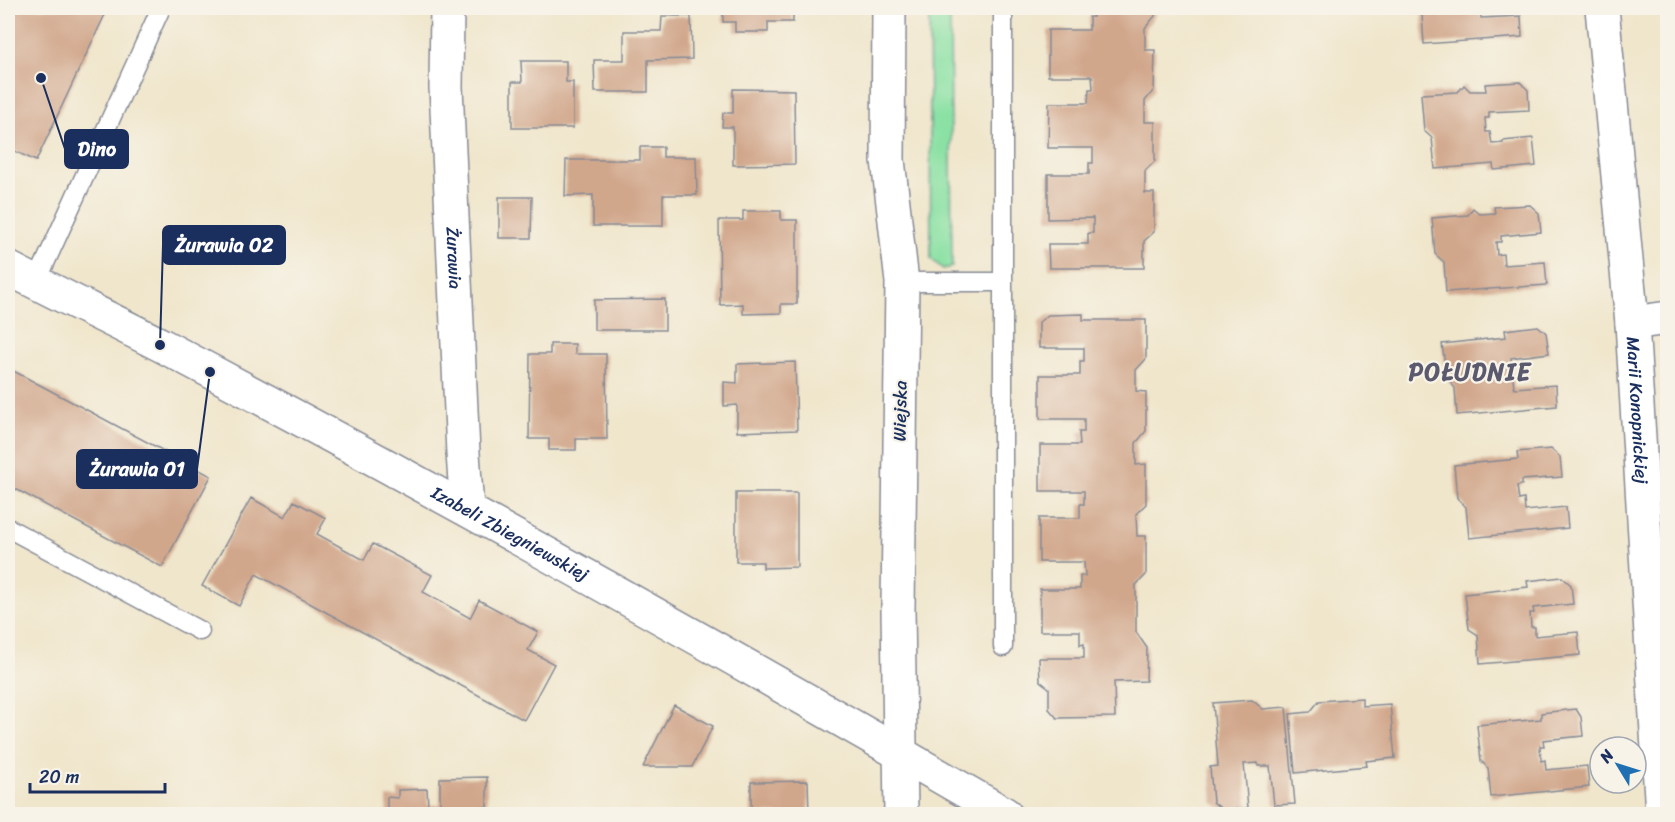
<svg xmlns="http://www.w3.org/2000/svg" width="1675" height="822" font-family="Sriracha,sans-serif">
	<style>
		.green { fill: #8be1a4; stroke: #538881; stroke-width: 1.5 }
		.building { fill: #d1a78c }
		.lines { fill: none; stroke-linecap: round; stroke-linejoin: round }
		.lane-casing { stroke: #868a95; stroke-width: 21 }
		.street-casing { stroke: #868a95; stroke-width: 36 }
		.secondary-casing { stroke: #868a95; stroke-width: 36 }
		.lane { stroke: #fff; stroke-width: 18 }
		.street { stroke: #fff; stroke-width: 33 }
		.secondary { stroke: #fff; stroke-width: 33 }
		.labels { text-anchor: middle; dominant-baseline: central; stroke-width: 4.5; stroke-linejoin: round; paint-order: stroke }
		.street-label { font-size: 18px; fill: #1b2f5e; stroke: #f7f3e8 }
		.district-label { font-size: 24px; font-weight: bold; letter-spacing: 1.5px; fill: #5b596e; stroke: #f7f3e8 }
		.leader { fill: none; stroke: #1b2f5e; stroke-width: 2 }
		.callout-dot { fill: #1b2f5e; stroke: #f7f3e8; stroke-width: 2 }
		.callout { fill: #1b2f5e; stroke: #1b2f5e; stroke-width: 2 }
		.callout-label { font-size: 20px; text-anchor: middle; font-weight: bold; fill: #fff }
	</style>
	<rect width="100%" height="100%" fill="#f7f3e8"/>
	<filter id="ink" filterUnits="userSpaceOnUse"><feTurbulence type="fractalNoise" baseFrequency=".0167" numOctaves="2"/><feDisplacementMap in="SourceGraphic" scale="12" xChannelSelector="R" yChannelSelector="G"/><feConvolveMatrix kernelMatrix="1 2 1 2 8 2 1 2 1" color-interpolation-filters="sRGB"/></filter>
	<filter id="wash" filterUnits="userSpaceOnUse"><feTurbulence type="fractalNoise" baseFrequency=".008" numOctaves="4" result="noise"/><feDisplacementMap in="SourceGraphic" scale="24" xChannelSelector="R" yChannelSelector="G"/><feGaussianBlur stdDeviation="1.35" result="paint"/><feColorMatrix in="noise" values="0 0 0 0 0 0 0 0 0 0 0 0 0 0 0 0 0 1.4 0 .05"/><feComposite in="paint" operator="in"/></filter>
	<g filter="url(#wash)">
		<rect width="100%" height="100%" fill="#f0e6cc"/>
		<polygon class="green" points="929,8 950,8 952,267 943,269 931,259"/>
		<g id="blocks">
			<g class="building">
				<polygon points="8,8 108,8 36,161 8,148"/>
				<polygon points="723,8 793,8 793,22 768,22 768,32 735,32 735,22 723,22"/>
				<polygon points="1093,8 1155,8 1155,16 1145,28 1145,50 1155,50 1154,90 1145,101 1145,122 1155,122 1155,161 1145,171 1145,193 1154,193 1154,232 1144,241 1144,268 1049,268 1048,244 1088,244 1088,233 1093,233 1093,218 1048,219 1048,174 1089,174 1089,163 1093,163 1093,148 1048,148 1049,103 1088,103 1089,89 1093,89 1092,76 1048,76 1048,30 1089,30 1089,17 1093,17"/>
				<polygon points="1410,8 1480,8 1481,18 1521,16 1522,37 1424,44 1422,15"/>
				<polygon points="662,16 691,16 692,59 648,60 648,92 595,92 594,60 624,60 624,31 661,31"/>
				<polygon points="521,61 566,61 566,82 573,82 573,128 512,128 512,82 522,82"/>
				<polygon points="1520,82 1528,90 1529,110 1489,112 1489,118 1485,118 1486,132 1490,132 1492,144 1503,143 1503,141 1533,138 1536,166 1494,170 1493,164 1435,169 1432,138 1424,131 1421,94 1458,92 1464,85 1470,91 1486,91 1485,84"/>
				<polygon points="733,89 794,90 795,164 733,165 733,127 722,127 723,113 733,113"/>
				<polygon points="640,147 663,147 663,157 696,157 697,195 663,195 663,226 593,226 593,195 565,196 566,160 640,160"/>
				<polygon points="499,197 532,197 531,238 499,238"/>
				<polygon points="1530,205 1539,213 1541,232 1501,236 1501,242 1496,242 1497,255 1503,254 1504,265 1545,262 1547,285 1446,292 1444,262 1435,254 1432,218 1468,215 1473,208 1480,214 1495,213 1494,207"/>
				<polygon points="743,211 781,211 781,220 797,220 797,304 781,304 781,313 743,314 743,304 720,305 719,220 743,220"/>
				<polygon points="665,299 665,330 594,330 594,300"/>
				<polygon points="1083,314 1083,320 1146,320 1146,359 1136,370 1136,391 1146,392 1146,431 1136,443 1136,465 1146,464 1146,504 1136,514 1137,536 1146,536 1146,575 1136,585 1136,632 1147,648 1146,681 1114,682 1115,717 1057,718 1049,709 1049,688 1040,681 1039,658 1084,658 1084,644 1080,645 1080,631 1040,631 1040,589 1080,589 1080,576 1085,576 1084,562 1039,562 1039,518 1080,518 1080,504 1084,504 1084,491 1040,491 1040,445 1080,445 1079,432 1084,432 1084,419 1040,419 1040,375 1080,375 1080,361 1084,361 1084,348 1039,348 1039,322 1048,315"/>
				<polygon points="1538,326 1546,333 1549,353 1511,358 1511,364 1507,364 1509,378 1513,377 1514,388 1556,385 1557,406 1457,415 1455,388 1447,379 1442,344 1506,337 1505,330"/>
				<polygon points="550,344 575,344 575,354 606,354 607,439 576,439 576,450 549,450 549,439 529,439 530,354 550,354"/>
				<polygon points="795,362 797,430 737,432 737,405 724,406 724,382 737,383 737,364"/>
				<polygon points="8,368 211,476 162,567 8,485"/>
				<polygon points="1551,449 1560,457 1562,477 1522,480 1522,485 1517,486 1519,500 1524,499 1525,511 1566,507 1568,528 1469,538 1466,507 1457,498 1454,465 1518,459 1517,452"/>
				<polygon points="736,493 797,493 797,567 763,568 763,562 736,562"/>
				<polygon points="251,498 285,517 294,501 326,518 317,534 364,560 373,544 432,575 423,592 470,618 479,600 538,632 528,650 554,664 524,720 256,574 239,606 202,586"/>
				<polygon points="1562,577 1571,585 1573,604 1533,608 1534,613 1530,613 1531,627 1535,627 1535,636 1578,632 1580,655 1480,664 1478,635 1469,629 1465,594 1528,587 1527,581"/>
				<polygon points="1362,698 1362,706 1390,704 1395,758 1366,761 1367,766 1295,773 1290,714 1310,712 1319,701"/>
				<polygon points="1252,700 1263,709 1286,707 1295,804 1274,805 1270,766 1258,766 1258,763 1244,764 1248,808 1223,810 1213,802 1210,767 1218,766 1213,703"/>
				<polygon points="674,705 713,726 692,767 643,767"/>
				<polygon points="1576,709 1581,717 1583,736 1543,740 1544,746 1540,746 1541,761 1545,760 1546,770 1587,766 1589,787 1491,797 1488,768 1481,761 1477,725 1541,719 1541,713"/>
				<polygon points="487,777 487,807 477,807 477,814 387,814 387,797 398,798 398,790 427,789 428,805 440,805 440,778"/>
				<polygon points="808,781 809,814 751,814 751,782"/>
			</g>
		</g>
	</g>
	<g filter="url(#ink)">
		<use href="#blocks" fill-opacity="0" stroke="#868a95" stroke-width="1.5"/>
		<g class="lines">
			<g class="lane-casing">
				<g id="lane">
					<polyline points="902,282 1002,282"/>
					<polyline points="36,283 161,8"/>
					<polyline points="8,528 200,631"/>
					<polyline points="1003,647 1003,8"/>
				</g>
			</g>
			<g class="street-casing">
				<g id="street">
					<path id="s1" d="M447,8L446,87L463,453L467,509"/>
					<path id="s2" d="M1602,8L1632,323L1662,814"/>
					<polyline points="1632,323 1668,318"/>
				</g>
			</g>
			<g class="secondary-casing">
				<g id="secondary">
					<polyline points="889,8 888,160 902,282 898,609 901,814"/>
					<path id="s3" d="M8,268C58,294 110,319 161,345C446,495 727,653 1005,814"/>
				</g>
			</g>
			<use href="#lane" class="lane"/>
			<use href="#street" class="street"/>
			<use href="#secondary" class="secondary"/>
		</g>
	</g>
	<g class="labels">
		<g class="street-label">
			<text stroke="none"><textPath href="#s1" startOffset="250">Żurawia</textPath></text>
			<text transform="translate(900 411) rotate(-89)">Wiejska</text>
			<text stroke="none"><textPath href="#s2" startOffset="404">Marii Konopnickiej</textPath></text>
			<text stroke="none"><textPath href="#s3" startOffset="568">Izabeli Zbiegniewskiej</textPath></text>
		</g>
		<g class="district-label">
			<text x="1470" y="372">POŁUDNIE</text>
		</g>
	</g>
	<path class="leader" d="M41 78L65 149M160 345L163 245M210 372L197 469"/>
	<g class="callout-dot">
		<circle cx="41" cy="78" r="6"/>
		<circle cx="160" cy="345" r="6"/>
		<circle cx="210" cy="372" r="6"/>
	</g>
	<g class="callout">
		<rect x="65" y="130" width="63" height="38" rx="6"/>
		<rect x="163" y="226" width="122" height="38" rx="6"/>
		<rect x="77" y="450" width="120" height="38" rx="6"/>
	</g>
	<g class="callout-label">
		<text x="97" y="156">Dino</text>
		<text x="224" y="252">Żurawia 02</text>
		<text x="137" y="476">Żurawia 01</text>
	</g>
	<rect width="1675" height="822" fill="none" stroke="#f7f3e8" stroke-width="30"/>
	<g transform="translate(1618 765) rotate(308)"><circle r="28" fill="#f7f3e8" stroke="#9fa5b1" stroke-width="1.5"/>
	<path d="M0-4.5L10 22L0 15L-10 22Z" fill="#1f6fb2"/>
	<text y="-9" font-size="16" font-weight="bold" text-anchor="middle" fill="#1b2f5e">N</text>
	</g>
	<path d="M30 783v9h135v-9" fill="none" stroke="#1b2f5e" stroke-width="3"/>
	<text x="39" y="783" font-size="18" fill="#1b2f5e" stroke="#f7f3e8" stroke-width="4.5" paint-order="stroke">20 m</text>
</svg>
